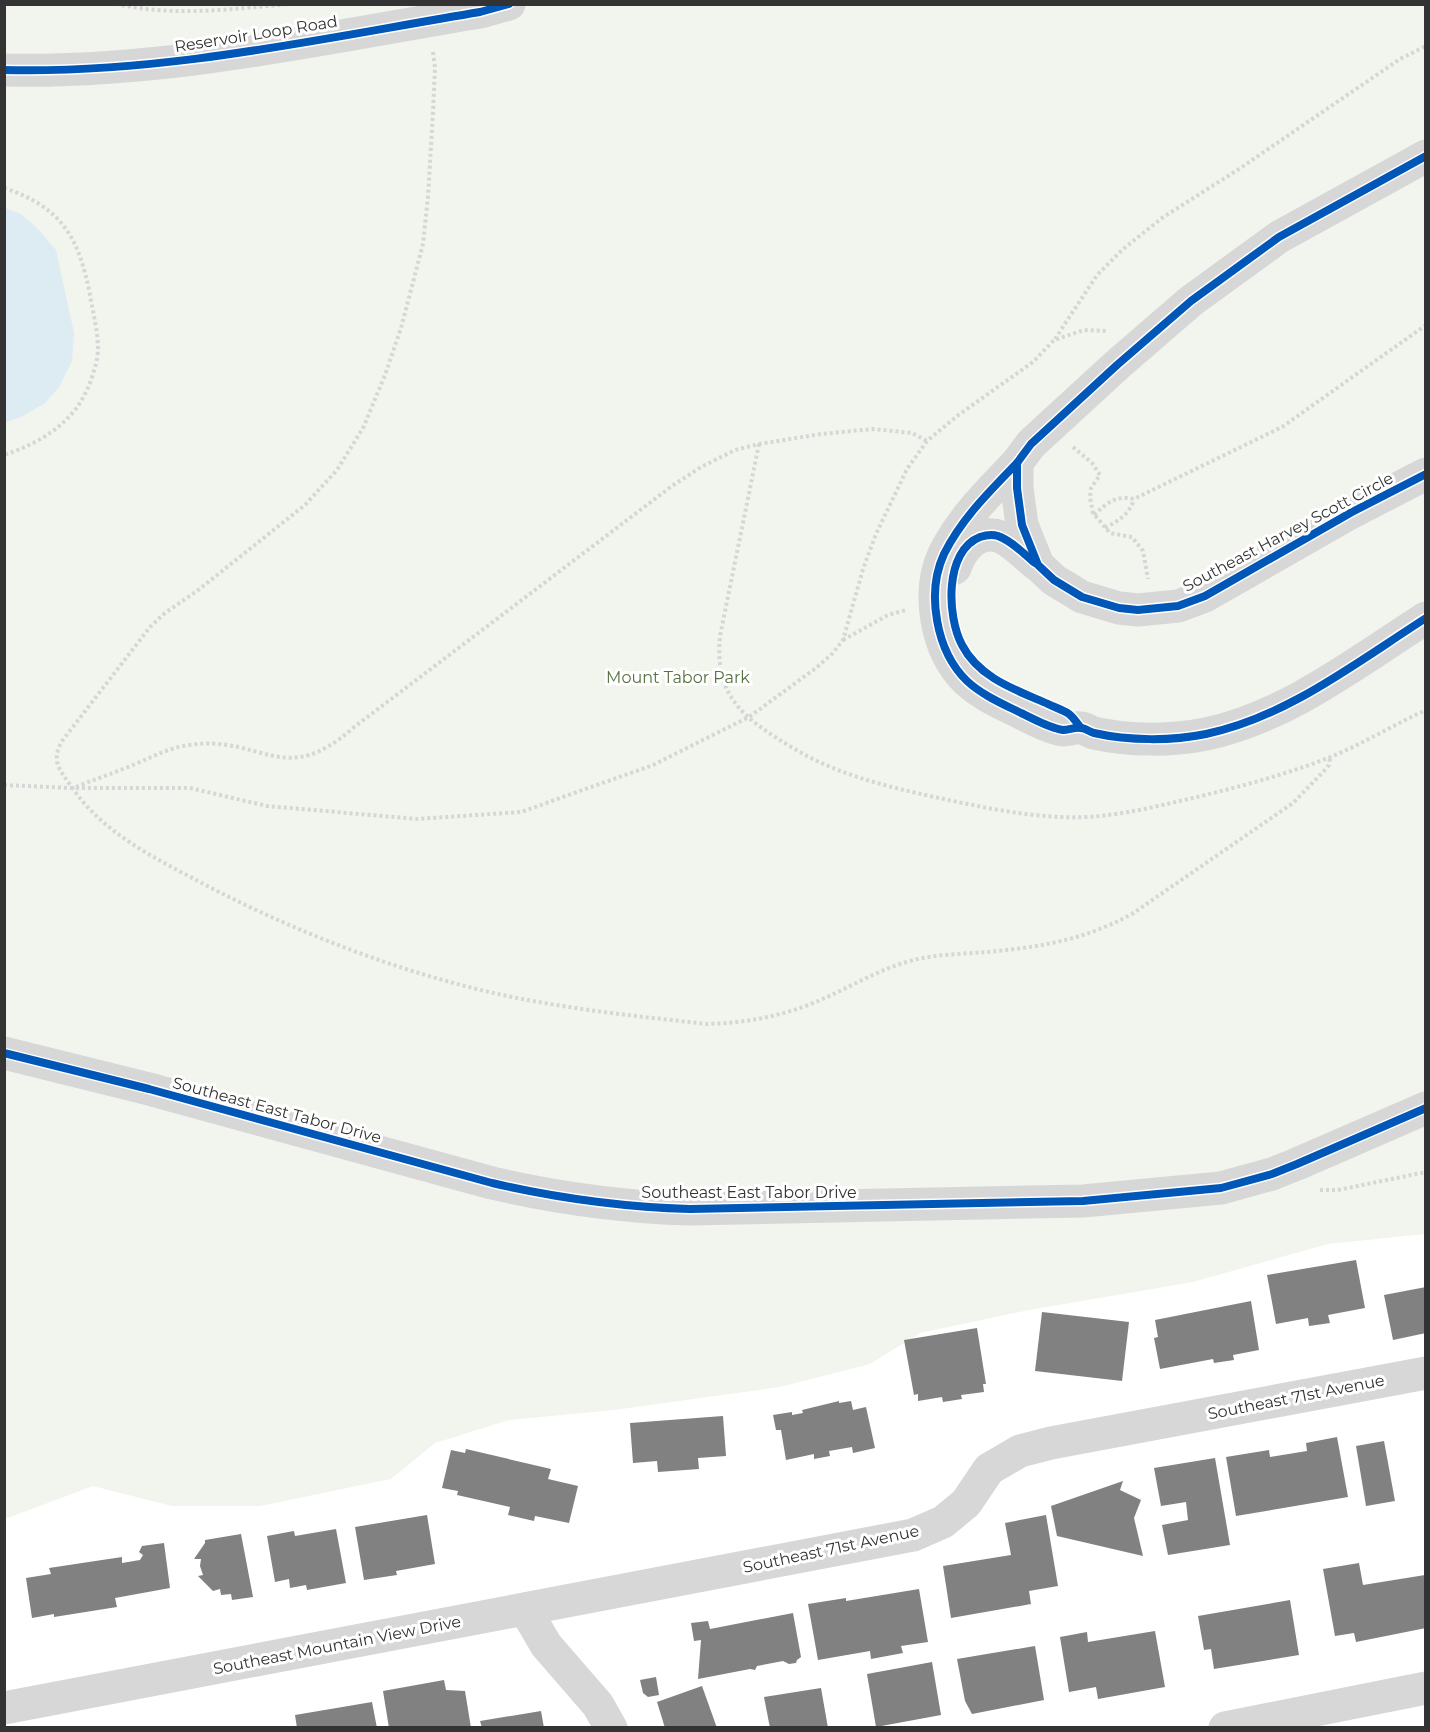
<svg xmlns="http://www.w3.org/2000/svg" width="1430" height="1732" font-family="Montserrat,sans-serif">
	<style>
		.green { fill: #f1f5ed }
		.water { fill: #ddebf3 }
		.building { fill: #818181 }
		.lines { fill: none; stroke-linecap: round; stroke-linejoin: round }
		.path { stroke: #d6d6d6; stroke-width: 4; stroke-dasharray: 3 3; stroke-linecap: butt }
		.minor { stroke: #d7d7d7; stroke-width: 33 }
		.cycleway-casing { stroke: #fff; stroke-width: 11 }
		.cycleway { stroke: #0057b8; stroke-width: 8 }
		.labels { text-anchor: middle; dominant-baseline: central; stroke-width: 6; stroke-linejoin: round; paint-order: stroke }
		.street-label { font-size: 16px; fill: #333; stroke: #fff }
		.park-label { font-size: 16px; fill: #56703f; stroke: #fff }
	</style>
	<rect width="100%" height="100%" fill="#fff"/>
	<polygon class="green" points="5,5 1425,5 1425,1234 1328,1244 1193,1282 1029,1310 920,1333 870,1364 780,1387 614,1410 509,1420 435,1443 391,1479 260,1506 172,1506 93,1486 5,1519"/>
	<polygon class="water" points="5,208 21,214 39,230 56,250 74,333 72,361 59,387 45,403 23,416 5,423"/>
	<g class="building">
		<polygon points="1356,1260 1365,1308 1328,1315 1330,1323 1309,1326 1308,1318 1276,1324 1267,1275"/>
		<polygon points="1426,1287 1426,1333 1393,1340 1384,1295"/>
		<polygon points="1251,1301 1259,1350 1233,1355 1234,1360 1214,1363 1213,1359 1160,1369 1154,1338 1158,1337 1155,1320"/>
		<polygon points="1042,1312 1129,1322 1122,1381 1035,1371"/>
		<polygon points="977,1328 986,1384 983,1384 984,1392 961,1395 962,1399 943,1402 942,1397 918,1401 918,1394 914,1395 904,1340"/>
		<polygon points="839,1401 839,1403 851,1401 853,1410 866,1407 875,1448 853,1453 852,1447 829,1451 830,1456 814,1459 814,1454 786,1460 781,1430 776,1430 773,1415 792,1412 792,1415 803,1413 802,1410"/>
		<polygon points="723,1416 726,1456 698,1458 699,1469 658,1472 657,1461 633,1463 630,1423"/>
		<polygon points="1337,1437 1348,1497 1236,1516 1226,1457 1269,1450 1270,1457 1307,1451 1306,1443"/>
		<polygon points="1384,1441 1395,1501 1366,1506 1356,1446"/>
		<polygon points="466,1449 551,1469 548,1479 578,1486 569,1523 535,1516 534,1521 508,1515 510,1507 457,1495 458,1491 442,1488 451,1450 465,1453"/>
		<polygon points="1215,1458 1230,1545 1168,1555 1162,1525 1188,1520 1186,1502 1161,1506 1154,1468"/>
		<polygon points="1123,1481 1120,1490 1141,1500 1134,1518 1143,1556 1057,1536 1051,1506"/>
		<polygon points="427,1515 435,1564 396,1571 397,1575 364,1580 355,1527"/>
		<polygon points="1046,1515 1058,1586 1029,1591 1031,1604 951,1618 943,1566 1011,1555 1005,1523"/>
		<polygon points="336,1529 346,1583 307,1590 306,1585 290,1588 289,1579 275,1582 267,1536 294,1531 295,1536"/>
		<polygon points="241,1534 253,1597 232,1600 231,1594 221,1595 220,1589 213,1591 198,1576 203,1575 200,1566 201,1559 194,1559 205,1543 205,1540"/>
		<polygon points="164,1543 170,1588 115,1598 117,1607 54,1617 54,1614 32,1618 26,1578 51,1574 49,1568 122,1557 122,1563 140,1560 143,1555 139,1552 142,1546"/>
		<polygon points="1359,1563 1363,1585 1425,1575 1426,1628 1356,1642 1354,1633 1335,1636 1323,1569"/>
		<polygon points="919,1589 928,1642 901,1646 903,1653 871,1659 870,1651 818,1660 808,1604 846,1598 846,1601"/>
		<polygon points="1290,1600 1299,1655 1214,1669 1211,1649 1204,1650 1198,1616"/>
		<polygon points="793,1613 801,1657 797,1660 796,1663 789,1664 783,1661 757,1666 755,1670 750,1669 698,1679 701,1640 694,1641 691,1623 708,1621 710,1629"/>
		<polygon points="1155,1631 1165,1687 1098,1699 1096,1687 1069,1692 1060,1637 1087,1632 1088,1642"/>
		<polygon points="1035,1646 1044,1700 972,1714 965,1701 957,1659"/>
		<polygon points="932,1662 941,1715 876,1727 867,1674"/>
		<polygon points="656,1677 659,1695 648,1697 643,1693 640,1680"/>
		<polygon points="444,1680 446,1690 465,1691 471,1728 389,1728 383,1691"/>
		<polygon points="702,1686 717,1728 665,1728 657,1702"/>
		<polygon points="821,1688 828,1728 770,1728 764,1697"/>
		<polygon points="372,1702 377,1728 297,1728 295,1715"/>
		<polygon points="541,1711 544,1728 482,1728 480,1721"/>
	</g>
	<g class="lines">
		<g class="path">
			<path d="M116,4C174,17 232,9 290,4"/>
			<path d="M433,52L435,68L433,112L428,197L423,244L401,328L385,375L363,428L337,470L305,505L197,591L165,613L150,627L62,741C51,761 59,769 71,786C101,831 149,855 196,880C281,925 372,962 465,986C544,1007 627,1015 707,1024C746,1023 783,1016 818,1001C849,988 877,970 910,961C935,954 962,954 987,952C1041,947 1084,940 1132,914L1293,803L1324,771L1329,765L1330,758"/>
			<path d="M4,188C62,207 79,238 90,295C93,313 98,331 98,349C98,359 94,371 91,380C77,421 43,442 4,455"/>
			<polyline points="1055,339 1097,275 1122,250 1162,218 1239,169 1400,59 1426,46"/>
			<path d="M759,444L720,636C714,698 745,719 793,748C836,774 881,785 930,796C981,807 1033,819 1086,817C1123,815 1158,806 1193,798C1239,787 1284,775 1328,758C1361,745 1393,725 1426,710"/>
			<polyline points="1073,447 1092,463 1100,475 1091,488 1090,498 1093,513 1110,533 1132,537 1143,551 1148,579"/>
			<path d="M1094,515C1107,503 1115,495 1134,499L1282,427L1426,325"/>
			<path d="M1105,528C1118,521 1130,514 1134,499"/>
			<polyline points="843,640 888,615 906,610"/>
			<polyline points="4,785 72,788 190,788 267,806 417,819 521,812 653,765 749,717 816,668 832,654 843,640 863,569 876,534 907,469 927,441 957,416 1033,362 1054,340 1084,330 1106,331"/>
			<path d="M76,787C95,779 114,773 133,765C152,757 168,748 189,745C262,734 283,790 353,728L672,486L701,467L735,450L759,444L821,434L873,429L912,433L927,441"/>
			<polyline points="1320,1190 1338,1190 1426,1172"/>
		</g>
		<g class="minor">
			<path d="M4,70C164,74 323,38 480,12L509,4"/>
			<polyline points="1426,156 1279,237 1191,301 1117,365 1031,444 1017,463 1017,488 1022,525 1038,565 1054,580 1082,597 1119,608 1138,610 1178,606 1205,596 1352,512 1426,474"/>
			<path d="M1017,463C990,491 962,518 944,554C926,593 936,651 967,681C982,695 1003,704 1021,713C1034,719 1049,728 1063,730C1069,730 1075,727 1081,728C1085,728 1090,732 1094,733C1129,741 1172,741 1206,734C1287,717 1357,662 1426,618"/>
			<path d="M955,568C961,549 978,528 1001,537C1014,543 1025,555 1036,564"/>
			<path d="M4,1053L149,1089L492,1183C557,1198 623,1207 690,1209L1083,1201L1221,1188L1272,1174L1297,1164L1426,1108"/>
			<polyline points="525,1609 546,1645 598,1705 611,1728"/>
			<polyline points="4,1708 913,1535 943,1522 966,1503 989,1469 1020,1451 1051,1443 1426,1373"/>
			<polyline points="1225,1728 1426,1688"/>
		</g>
		<g class="cycleway-casing">
			<g id="cycleway">
				<path d="M4,70C164,74 323,38 480,12L509,4"/>
				<polyline points="1426,156 1279,237 1191,301 1117,365 1031,444 1017,463 1017,488 1022,525 1038,565 1054,580 1082,597 1119,608 1138,610 1178,606 1205,596 1352,512 1426,474"/>
				<path d="M1017,463C990,491 962,518 944,554C926,593 936,651 967,681C982,695 1003,704 1021,713C1034,719 1049,728 1063,730C1069,730 1075,727 1081,728C1085,728 1090,732 1094,733C1129,741 1172,741 1206,734C1287,717 1357,662 1426,618"/>
				<path d="M1035,563C1024,554 1012,541 998,536C992,534 986,535 980,537C944,551 947,617 962,645C979,678 1016,690 1048,704C1054,707 1063,710 1069,714C1073,717 1077,723 1081,728"/>
				<path d="M4,1053L149,1089L492,1183C557,1198 623,1207 690,1209L1083,1201L1221,1188L1272,1174L1297,1164L1426,1108"/>
			</g>
		</g>
		<use href="#cycleway" class="cycleway"/>
	</g>
	<g class="labels">
		<g class="street-label">
			<text transform="translate(256 34) rotate(-9)">Reservoir Loop Road</text>
			<text transform="translate(1288 532) rotate(-28)">Southeast Harvey Scott Circle</text>
			<text transform="translate(277 1110) rotate(15)">Southeast East Tabor Drive</text>
			<text x="749" y="1192">Southeast East Tabor Drive</text>
			<text transform="translate(1296 1397) rotate(-11)">Southeast 71st Avenue</text>
			<text transform="translate(831 1549) rotate(-12)">Southeast 71st Avenue</text>
			<text transform="translate(337 1645) rotate(-11)">Southeast Mountain View Drive</text>
		</g>
		<g class="park-label">
			<text x="678" y="677">Mount Tabor Park</text>
		</g>
	</g>
	<rect width="1430" height="1732" fill="none" stroke="#333333" stroke-width="12"/>
</svg>
